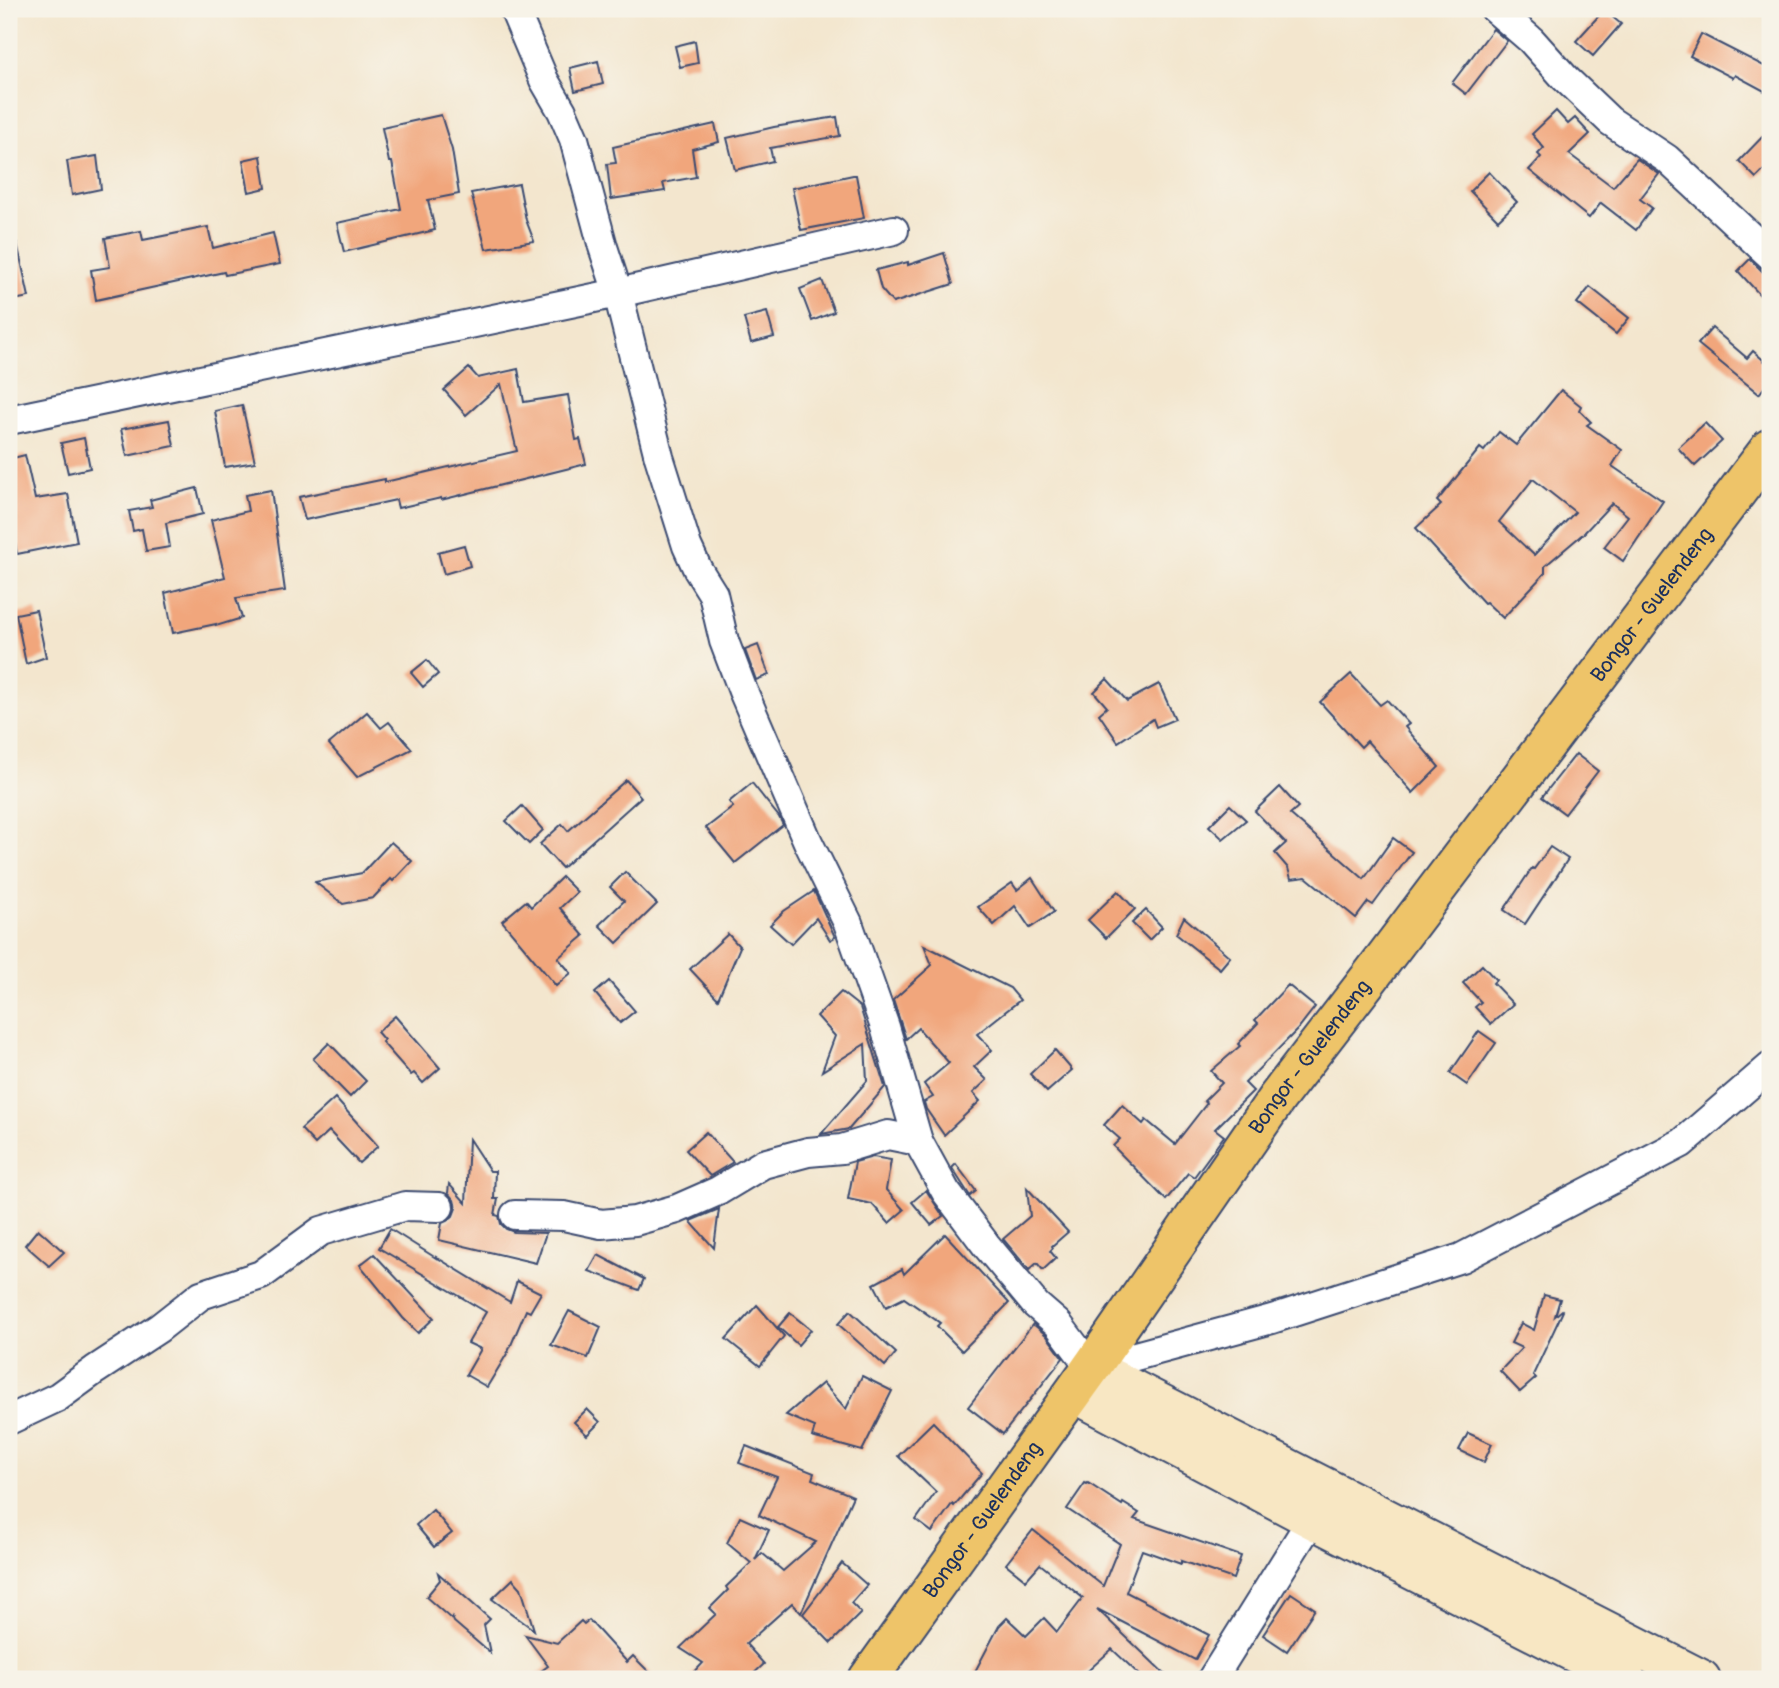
<svg xmlns="http://www.w3.org/2000/svg" width="1779" height="1688" font-family="Pangolin,sans-serif">
	<style>
		.building { fill: #f1a67c; fill-rule: evenodd }
		.lines { fill: none; stroke-linecap: round; stroke-linejoin: round }
		.minor-casing { stroke: #3b4a6f; stroke-width: 32 }
		.secondary-casing { stroke: #3b4a6f; stroke-width: 42 }
		.trunk-casing { stroke: #3b4a6f; stroke-width: 42 }
		.minor { stroke: #fff; stroke-width: 28 }
		.secondary { stroke: #f8e7c3; stroke-width: 38 }
		.trunk { stroke: #eec469; stroke-width: 38 }
		.labels { text-anchor: middle; dominant-baseline: central; stroke-width: 5; stroke-linejoin: round; paint-order: stroke }
		.street-label { font-size: 21px; fill: #1b2f5e; stroke: #f7f3e8 }
	</style>
	<rect width="100%" height="100%" fill="#f7f3e8"/>
	<filter id="ink" filterUnits="userSpaceOnUse"><feTurbulence type="fractalNoise" baseFrequency=".0143" numOctaves="2"/><feDisplacementMap in="SourceGraphic" scale="14" xChannelSelector="R" yChannelSelector="G"/><feConvolveMatrix kernelMatrix="1 2 1 2 8 2 1 2 1" color-interpolation-filters="sRGB"/></filter>
	<filter id="wash" filterUnits="userSpaceOnUse"><feTurbulence type="fractalNoise" baseFrequency=".00686" numOctaves="4" result="noise"/><feDisplacementMap in="SourceGraphic" scale="28" xChannelSelector="R" yChannelSelector="G"/><feGaussianBlur stdDeviation="1.57" result="paint"/><feColorMatrix in="noise" values="0 0 0 0 0 0 0 0 0 0 0 0 0 0 0 0 0 1.4 0 .05"/><feComposite in="paint" operator="in"/></filter>
	<g filter="url(#wash)">
		<rect width="100%" height="100%" fill="#f3e6ce"/>
		<g id="blocks">
			<g class="building">
				<polygon points="1604,10 1621,24 1593,56 1576,41"/>
				<polygon points="1493,29 1507,41 1466,94 1452,83"/>
				<polygon points="1701,34 1770,69 1770,94 1735,75 1733,78 1690,56"/>
				<polygon points="695,41 698,63 680,67 675,46"/>
				<polygon points="598,61 603,84 575,91 570,68"/>
				<polygon points="1556,111 1568,124 1575,118 1590,134 1569,154 1613,187 1637,159 1659,174 1640,199 1652,208 1636,230 1601,203 1589,218 1529,170 1541,157 1538,154 1544,148 1532,134"/>
				<polygon points="441,115 452,150 459,194 428,200 435,230 344,252 337,223 401,209 392,162 389,162 382,128"/>
				<polygon points="837,117 840,136 770,148 773,161 735,170 727,138 774,127"/>
				<polygon points="715,124 719,142 692,149 696,177 663,183 665,191 611,199 607,164 616,163 613,147"/>
				<polygon points="1770,129 1770,164 1756,178 1739,161"/>
				<polygon points="97,156 101,189 72,195 67,161"/>
				<polygon points="261,156 266,188 249,192 243,160"/>
				<polygon points="1489,172 1517,202 1498,220 1470,191"/>
				<polygon points="853,175 856,175 864,218 801,230 792,188"/>
				<polygon points="519,184 526,220 534,241 486,249 471,193"/>
				<polygon points="208,227 213,248 273,233 280,264 225,275 224,272 96,300 91,270 110,267 105,238 141,231 143,240"/>
				<polygon points="17,243 29,297 9,301 9,244"/>
				<polygon points="944,253 953,284 893,303 881,289 876,270 908,262 908,265"/>
				<polygon points="1750,259 1770,279 1770,306 1738,271"/>
				<polygon points="822,280 834,312 812,321 800,289"/>
				<polygon points="1590,287 1629,318 1616,334 1577,303"/>
				<polygon points="767,312 774,337 751,343 744,318"/>
				<polygon points="1712,328 1747,358 1753,351 1770,366 1770,380 1759,394 1698,344"/>
				<polygon points="469,368 478,378 518,369 524,402 568,395 576,440 580,439 586,464 441,500 441,498 398,508 396,500 305,520 299,497 385,479 385,482 517,451 501,384 466,415 444,390"/>
				<path d="M1561,390L1581,406L1579,410L1591,422L1587,425L1622,450L1612,466L1663,501L1623,561L1604,547L1628,516L1612,503L1584,533L1545,566V573L1503,618L1486,602L1484,603L1416,528L1441,505L1437,501L1480,448L1484,451L1499,432L1516,445ZM1533,479L1575,512L1534,555L1499,522Z"/>
				<polygon points="242,405 255,462 225,467 215,411"/>
				<polygon points="169,420 174,446 127,456 121,429"/>
				<polygon points="1705,423 1722,441 1695,466 1678,448"/>
				<polygon points="84,438 90,468 68,473 61,443"/>
				<polygon points="25,455 35,499 68,494 77,542 17,554 9,511 9,459"/>
				<polygon points="197,488 203,514 166,523 170,547 146,551 142,529 133,531 129,511 152,507 150,500"/>
				<polygon points="271,490 285,591 236,598 242,618 216,626 216,624 173,633 165,593 225,577 211,520 248,511 245,495"/>
				<polygon points="464,545 470,566 444,574 438,552"/>
				<polygon points="36,610 46,657 26,664 16,614"/>
				<polygon points="758,645 769,675 756,680 745,650"/>
				<polygon points="427,660 438,674 423,687 411,673"/>
				<polygon points="1351,674 1380,705 1387,700 1409,724 1405,727 1439,767 1413,793 1367,741 1361,747 1320,702"/>
				<polygon points="1107,679 1127,701 1159,684 1175,719 1156,727 1153,719 1118,742 1099,714 1107,707 1094,692"/>
				<polygon points="367,712 381,728 389,722 412,749 357,777 329,744"/>
				<polygon points="1576,754 1598,771 1565,814 1542,797"/>
				<polygon points="626,780 641,797 562,868 540,844 562,824 568,831"/>
				<polygon points="752,783 779,817 783,825 735,863 706,828 733,807 729,802"/>
				<polygon points="1280,787 1298,807 1290,814 1364,879 1393,838 1412,852 1373,905 1368,902 1356,918 1306,877 1291,879 1288,868 1275,853 1286,843 1255,811"/>
				<polygon points="1230,805 1246,820 1223,839 1209,826"/>
				<polygon points="522,806 543,830 529,844 506,821"/>
				<polygon points="391,842 412,861 393,881 391,879 373,898 343,904 315,882 362,873"/>
				<polygon points="1550,847 1568,859 1525,924 1504,910 1532,868 1534,869"/>
				<polygon points="625,872 657,904 617,943 599,925 624,901 610,887"/>
				<polygon points="562,877 577,892 560,908 584,936 558,958 571,973 556,986 502,921 526,901 531,907"/>
				<polygon points="1032,878 1054,912 1030,928 1015,906 994,925 978,907 1012,883 1017,890"/>
				<polygon points="814,891 835,937 830,940 816,918 791,944 770,925 784,911"/>
				<polygon points="1118,891 1135,909 1106,938 1088,920"/>
				<polygon points="1146,910 1162,927 1149,940 1132,923"/>
				<polygon points="1184,917 1230,957 1220,969 1176,934"/>
				<polygon points="728,934 740,947 718,999 690,969"/>
				<polygon points="924,945 1010,988 1020,1000 977,1034 992,1050 974,1067 987,1080 973,1093 980,1101 944,1135 926,1109 924,1102 933,1097 924,1084 949,1063 918,1028 906,1039 893,1000 932,965"/>
				<polygon points="1482,965 1496,980 1493,983 1513,1004 1491,1024 1475,1007 1481,1002 1463,983"/>
				<polygon points="609,981 635,1011 620,1023 595,993"/>
				<polygon points="1288,985 1315,1007 1297,1030 1245,1083 1253,1091 1215,1129 1224,1136 1194,1177 1188,1173 1166,1200 1113,1146 1120,1139 1104,1125 1122,1105 1143,1124 1146,1120 1175,1144 1207,1103 1204,1101 1222,1083 1211,1071 1240,1046 1238,1044 1258,1023 1255,1020"/>
				<polygon points="841,992 860,1007 885,1087 849,1129 821,1134 867,1081 865,1044 822,1071 835,1036 817,1016"/>
				<polygon points="395,1016 440,1068 423,1083 414,1073 411,1075 382,1042 384,1040 377,1032"/>
				<polygon points="1479,1031 1496,1043 1467,1085 1450,1073"/>
				<polygon points="329,1043 366,1081 350,1097 313,1059"/>
				<polygon points="1055,1050 1072,1070 1047,1092 1030,1074"/>
				<polygon points="335,1098 378,1146 359,1163 329,1131 315,1144 301,1129"/>
				<polygon points="706,1132 733,1162 710,1176 686,1150"/>
				<polygon points="469,1139 490,1171 495,1171 494,1199 498,1199 495,1215 499,1216 501,1224 506,1229 514,1232 546,1233 536,1263 439,1240 442,1223 447,1221 453,1216 456,1208 454,1200 448,1193 449,1184 466,1203"/>
				<polygon points="873,1157 891,1160 886,1190 904,1210 889,1223 872,1204 848,1199 855,1162"/>
				<polygon points="956,1164 976,1191 970,1196 952,1168"/>
				<polygon points="1027,1188 1068,1232 1052,1246 1053,1248 1050,1251 1056,1258 1043,1270 1037,1263 1029,1270 1003,1239 1030,1216"/>
				<polygon points="926,1190 943,1216 931,1225 912,1202"/>
				<polygon points="719,1209 714,1248 690,1221"/>
				<polygon points="38,1229 64,1252 49,1266 25,1245"/>
				<polygon points="390,1229 436,1258 436,1257 510,1302 517,1281 541,1293 530,1312 526,1310 508,1352 487,1387 466,1375 481,1349 468,1343 486,1312 379,1248"/>
				<polygon points="945,1234 1009,1303 962,1351 937,1326 940,1323 904,1298 886,1307 874,1284 902,1269 904,1274"/>
				<polygon points="374,1254 434,1318 418,1333 403,1318 360,1265"/>
				<polygon points="598,1255 644,1279 639,1290 589,1271"/>
				<polygon points="1544,1295 1560,1299 1555,1316 1562,1310 1563,1311 1533,1375 1536,1378 1520,1392 1500,1371 1522,1348 1511,1343 1521,1323 1534,1330"/>
				<polygon points="757,1305 784,1336 760,1366 726,1339"/>
				<polygon points="569,1311 601,1327 588,1358 551,1345"/>
				<polygon points="850,1311 896,1353 885,1366 838,1324"/>
				<polygon points="790,1313 811,1330 798,1345 778,1327"/>
				<polygon points="1033,1324 1046,1335 1063,1358 1003,1434 968,1407"/>
				<polygon points="862,1376 892,1391 862,1451 812,1437 815,1427 786,1415 823,1383 846,1409"/>
				<polygon points="587,1409 600,1422 587,1435 574,1422"/>
				<polygon points="933,1422 982,1473 954,1506 952,1504 932,1532 916,1520 936,1492 898,1456"/>
				<polygon points="1468,1433 1492,1444 1484,1462 1459,1450"/>
				<polygon points="746,1446 814,1473 812,1479 853,1496 801,1613 792,1603 746,1644 764,1664 748,1679 688,1679 703,1663 680,1648 716,1614 710,1608 728,1590 726,1587 751,1563 727,1543 740,1517 769,1530 755,1560 762,1553 783,1571 816,1542 759,1515 777,1477 739,1463"/>
				<polygon points="1085,1483 1087,1484 1088,1483 1122,1505 1123,1503 1139,1513 1134,1519 1241,1556 1233,1579 1181,1561 1181,1564 1142,1550 1126,1592 1209,1635 1195,1660 1097,1609 1170,1679 1144,1679 1112,1649 1079,1679 971,1679 999,1626 1007,1618 1026,1636 1044,1618 1057,1632 1083,1598 1040,1564 1026,1580 1006,1564 1033,1530 1103,1586 1120,1544 1067,1509"/>
				<polygon points="433,1510 452,1533 434,1547 416,1525"/>
				<polygon points="842,1563 867,1585 851,1603 861,1613 831,1643 803,1614"/>
				<polygon points="438,1573 490,1619 484,1625 490,1653 454,1622 452,1617 451,1619 426,1597 440,1580"/>
				<polygon points="513,1579 521,1588 534,1630 492,1599"/>
				<polygon points="1291,1593 1315,1609 1287,1651 1263,1635"/>
				<polygon points="589,1620 627,1662 633,1656 656,1679 530,1679 548,1666 525,1635 557,1643 581,1621 584,1624"/>
			</g>
		</g>
	</g>
	<g filter="url(#ink)">
		<use href="#blocks" fill-opacity="0" stroke="#3b4a6f" stroke-width="2"/>
		<g class="lines">
			<g class="minor-casing">
				<g id="minor">
					<polyline points="514,9 544,80 562,111 574,139 603,247 618,293 659,457 687,546 698,570 713,594 724,641 743,691 808,842 848,923 885,1027 918,1141 946,1192 986,1245 1036,1305 1058,1324 1091,1368 1272,1319 1461,1258 1682,1143 1770,1067"/>
					<polyline points="1495,9 1531,40 1565,78 1610,121 1667,159 1770,255"/>
					<polyline points="9,420 618,293 894,230"/>
					<polyline points="515,1215 564,1216 601,1224 635,1221 677,1209 718,1191 763,1164 808,1152 842,1149 888,1135 918,1141"/>
					<polyline points="9,1420 58,1397 95,1370 159,1328 201,1295 261,1275 321,1231 405,1206 439,1207"/>
					<polyline points="1212,1679 1312,1519"/>
				</g>
			</g>
			<g class="secondary-casing">
				<g id="secondary">
					<polyline points="1091,1368 1701,1679"/>
					<polyline points="1074,1393 1312,1519 1626,1679"/>
				</g>
			</g>
			<g class="trunk-casing">
				<g id="trunk">
					<path id="s1" d="M868,1679L1091,1368L1277,1098L1374,972L1770,448"/>
				</g>
			</g>
			<use href="#minor" class="minor"/>
			<use href="#secondary" class="secondary"/>
			<use href="#trunk" class="trunk"/>
		</g>
	</g>
	<g class="labels">
		<g class="street-label">
			<text stroke="none"><textPath href="#s1" startOffset="1330">Bongor - Guelendeng</textPath></text>
			<text stroke="none"><textPath href="#s1" startOffset="763">Bongor - Guelendeng</textPath></text>
			<text stroke="none"><textPath href="#s1" startOffset="196">Bongor - Guelendeng</textPath></text>
		</g>
	</g>
	<rect width="1779" height="1688" fill="none" stroke="#f7f3e8" stroke-width="35"/>
</svg>
